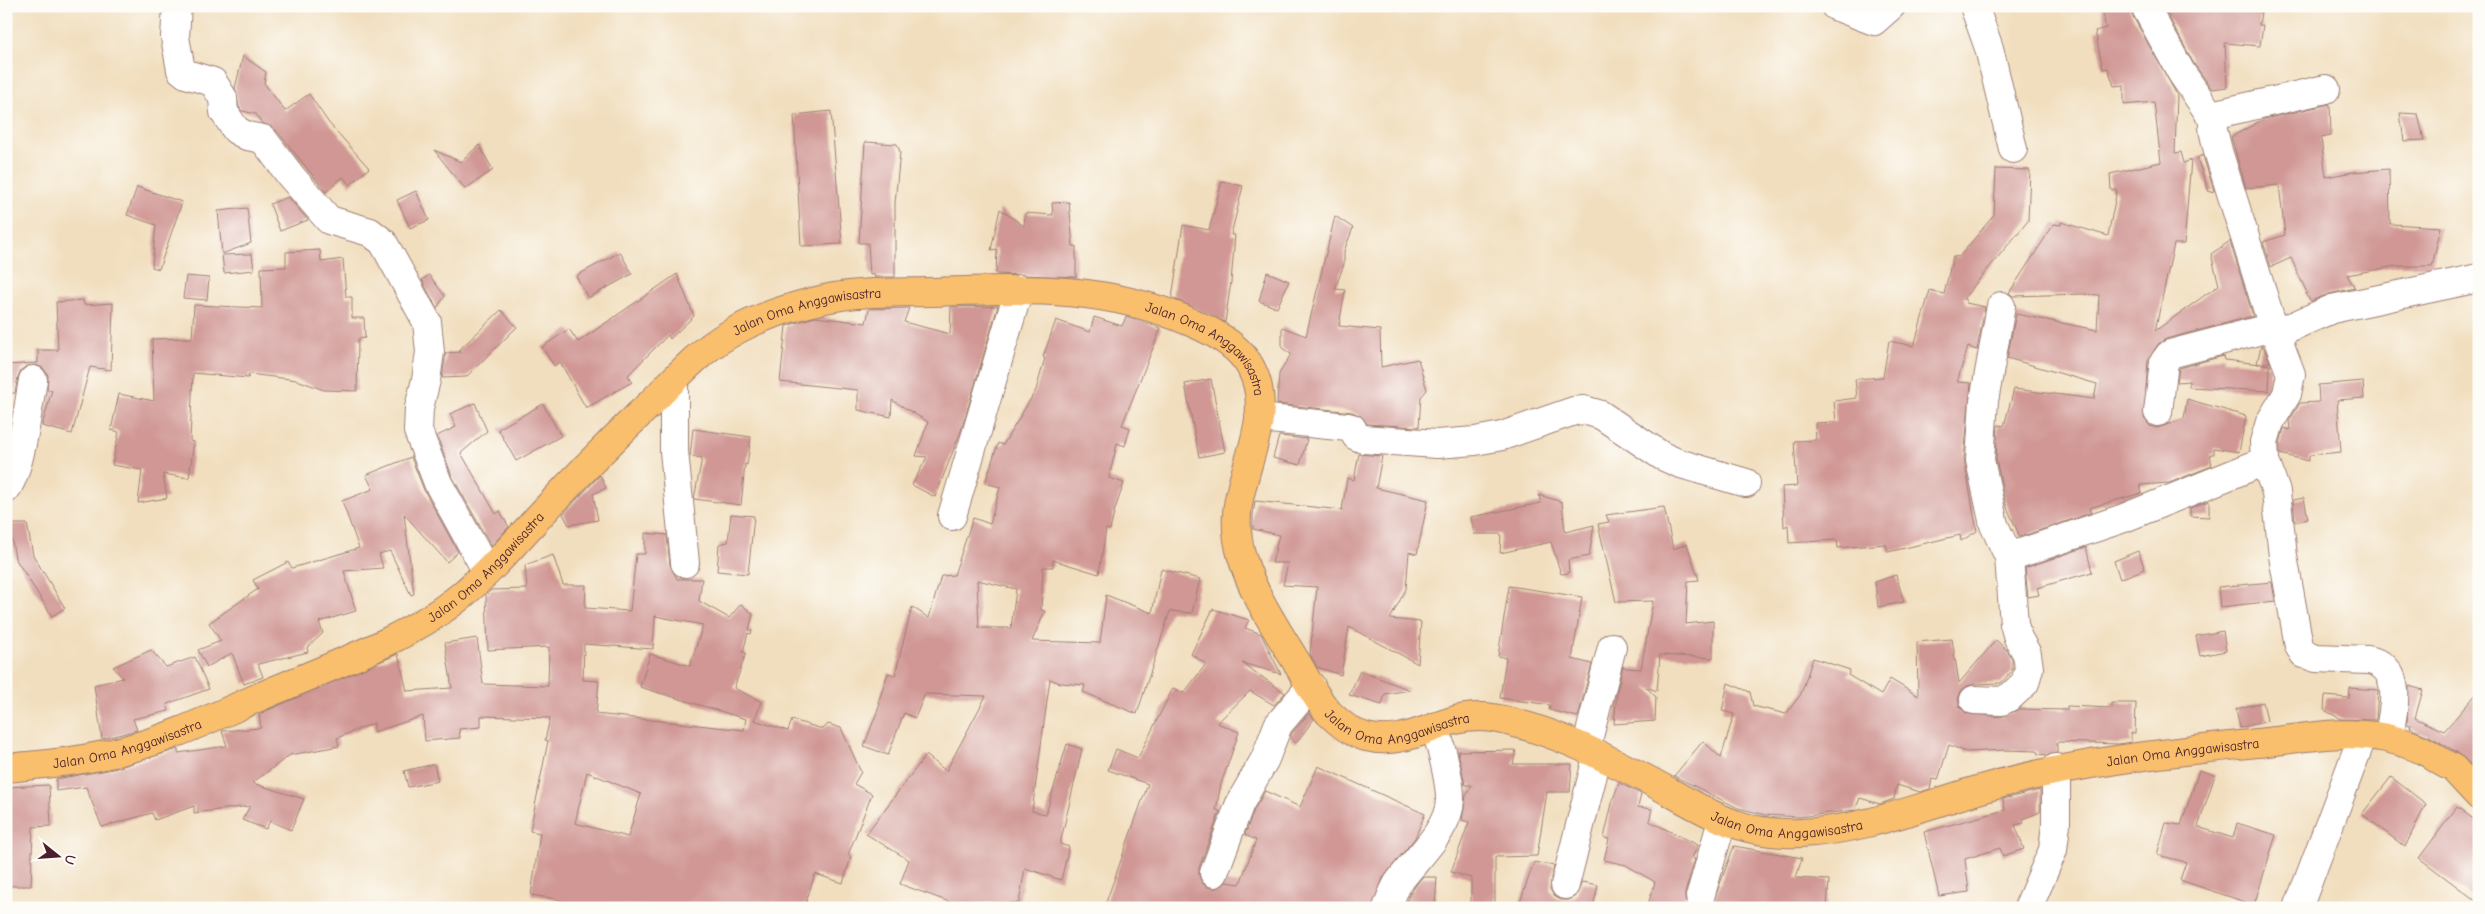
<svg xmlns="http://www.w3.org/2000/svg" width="2485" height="914" font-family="'Comic Neue',sans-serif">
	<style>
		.building { fill: #d09794; fill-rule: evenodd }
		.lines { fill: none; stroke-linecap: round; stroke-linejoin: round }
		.minor-casing { stroke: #9e7e74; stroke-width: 30 }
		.major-casing { stroke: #9e7e74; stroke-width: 30 }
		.minor { stroke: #fff; stroke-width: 28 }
		.major { stroke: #f9bf6d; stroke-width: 28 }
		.labels { text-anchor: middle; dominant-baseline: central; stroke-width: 4; stroke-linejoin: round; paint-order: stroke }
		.street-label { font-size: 14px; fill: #4a1f2b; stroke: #fdfcf7 }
	</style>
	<rect width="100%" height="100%" fill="#fdfcf7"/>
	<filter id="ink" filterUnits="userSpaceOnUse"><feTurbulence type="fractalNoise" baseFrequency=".02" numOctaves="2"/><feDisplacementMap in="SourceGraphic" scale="10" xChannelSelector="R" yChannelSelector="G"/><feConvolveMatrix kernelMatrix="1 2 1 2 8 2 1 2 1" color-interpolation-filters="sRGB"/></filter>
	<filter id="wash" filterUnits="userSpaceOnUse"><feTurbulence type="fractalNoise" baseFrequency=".0096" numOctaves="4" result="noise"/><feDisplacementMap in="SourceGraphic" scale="20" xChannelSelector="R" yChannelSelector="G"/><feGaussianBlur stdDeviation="1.12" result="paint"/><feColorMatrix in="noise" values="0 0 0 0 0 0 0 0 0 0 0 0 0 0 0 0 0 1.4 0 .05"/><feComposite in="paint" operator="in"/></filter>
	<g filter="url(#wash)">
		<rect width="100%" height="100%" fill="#f1debe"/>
		<g id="blocks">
			<g class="building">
				<polygon points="2101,6 2129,6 2131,13 2177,95 2175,153 2181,152 2184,163 2191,160 2184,244 2174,244 2155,331 2219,285 2211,254 2230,241 2253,316 2166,339 2158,344 2148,360 2144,418 2150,426 2157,428 2184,419 2187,399 2246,416 2239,452 2214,448 2214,454 2210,454 2212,466 2169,483 2140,485 2142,493 2089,508 2091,513 2020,537 2006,505 1996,459 1998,425 2004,426 2014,389 2094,399 2097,384 2007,358 2016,314 2097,330 2099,295 2082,294 2013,296 2009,293 2054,224 2061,225 2061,222 2108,236 2117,190 2111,190 2110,174 2161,162 2154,102 2124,105 2124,85 2114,86 2108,68 2103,69 2095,31 2106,28"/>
				<polygon points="2163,6 2262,6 2259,25 2263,25 2260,46 2225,43 2227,87 2212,89 2194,64"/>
				<polygon points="243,56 266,72 264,83 285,111 309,94 328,122 369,168 350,185 343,177 326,192 276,130 262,123 256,114 242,111 239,107 235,88"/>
				<polygon points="2330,104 2331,136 2321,138 2326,177 2353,172 2389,169 2390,224 2441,227 2432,266 2396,266 2347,275 2355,288 2329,294 2311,301 2305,294 2307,293 2291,258 2271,267 2263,242 2285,235 2279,185 2246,188 2231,137 2264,119"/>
				<polygon points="831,111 842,244 801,246 794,115"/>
				<polygon points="2400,113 2418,114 2424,140 2404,141"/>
				<polygon points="865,142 897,144 900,152 895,203 895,277 874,277 875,274 870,275 868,243 859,243"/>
				<polygon points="479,145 493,170 465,189 434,150 461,162"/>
				<polygon points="2203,155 2203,156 2214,191 2209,192 2197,158"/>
				<polygon points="1996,169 2030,170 2028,221 1963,299 1966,300 1966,303 1985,307 1977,350 1968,347 1957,382 1971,383 1964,459 1977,531 1961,541 1960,535 1888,552 1886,544 1838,548 1837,540 1789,543 1788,525 1784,527 1782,487 1797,486 1794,441 1816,440 1815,423 1836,422 1834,401 1857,398 1855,379 1883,377 1889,341 1914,346 1930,290 1944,294 1953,256 1959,257 1994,215"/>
				<polygon points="1222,181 1243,186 1231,235 1235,235 1231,282 1225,322 1172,298 1183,225 1209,230"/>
				<polygon points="137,187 182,202 159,269 152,267 156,225 127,215"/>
				<polygon points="416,191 429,220 410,228 397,200"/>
				<polygon points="288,197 308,220 280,231 270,204"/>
				<polygon points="1069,202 1073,246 1076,246 1076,277 996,274 997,249 991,250 1000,209 1024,226 1025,213 1053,215 1052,203"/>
				<polygon points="247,208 251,243 222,254 218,211"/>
				<polygon points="1335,216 1353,228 1344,251 1344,264 1335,289 1345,290 1339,326 1380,330 1381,367 1418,359 1427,390 1421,397 1419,427 1367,424 1361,416 1352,412 1277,404 1279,374 1291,354 1282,348 1282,327 1306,336"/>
				<polygon points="320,250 321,262 343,259 346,297 352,297 352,318 364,318 365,338 358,339 357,391 324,390 297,380 249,374 248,378 193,373 190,441 194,442 189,478 163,474 167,498 138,503 142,470 112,465 119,432 111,430 119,394 154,401 152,339 192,338 194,305 262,308 261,268 286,267 286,252"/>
				<polygon points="620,252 632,274 588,298 576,276"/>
				<polygon points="252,254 254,270 224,273 222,255"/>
				<polygon points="1267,272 1289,281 1277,308 1259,301"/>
				<polygon points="677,274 694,316 670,339 668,335 628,375 632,382 586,408 560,362 554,366 542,347 569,329 578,342"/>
				<polygon points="429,275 445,296 437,308 422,280"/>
				<polygon points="186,276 209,278 207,300 183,298"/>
				<polygon points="83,300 84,305 113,303 111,370 90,367 72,434 42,426 52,390 47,390 48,375 43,368 36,365 27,366 21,370 18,377 15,393 6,394 6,365 38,363 38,350 58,350 56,302"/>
				<polygon points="998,306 961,431 935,497 912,485 927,457 916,456 928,422 892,400 891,417 858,410 858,390 780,382 786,326 815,317 866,323 869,309 909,308 904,322 950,334 951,307"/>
				<polygon points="501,310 517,327 466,377 442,378 446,353 461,352 459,350"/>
				<path d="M1094,317L1122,326L1126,317L1161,328L1122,425L1130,428L1125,446L1117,443L1109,478L1124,483L1115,509L1110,530L1106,529L1099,574L1053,560V567H1043L1041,610L1045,611L1032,641L1100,643L1106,595L1152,613L1161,569L1200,579L1192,613L1170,611L1137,714L1083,692L1085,685L1060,683L1050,679L1032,811L1046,814L1067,744L1082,749L1060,844L1069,847L1061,880L1025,868L1019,903H980V908H966L900,884L909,860L866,834L926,755L946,771L986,696L925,694L915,718L904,713L888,755L864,746L880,704L878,703L888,673L895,675L912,607L929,618L941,576L954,575L973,518L990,524L1000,487L985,483L998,443L1003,445L1036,390L1045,358L1043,357L1056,320L1090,332ZM977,580L1016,589L1011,628H979Z"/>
				<polygon points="2261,346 2263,346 2270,362 2257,364"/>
				<polygon points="2223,356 2224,360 2270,365 2269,391 2189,387 2189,381 2177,382 2179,368"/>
				<polygon points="1211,379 1225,452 1199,457 1185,384"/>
				<polygon points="2363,381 2364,398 2337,400 2341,452 2310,455 2308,461 2280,454 2280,444 2284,428 2290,430 2289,421 2300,403 2319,402 2318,385"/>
				<polygon points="475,403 487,431 461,453 496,514 500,511 509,527 491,546 452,476 437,436 456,427 450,414"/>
				<polygon points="543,404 561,436 516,461 498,429"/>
				<polygon points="693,429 751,437 747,465 745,464 741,505 694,499 702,458 690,456"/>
				<polygon points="1279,436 1307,439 1300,465 1273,458"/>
				<polygon points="1359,454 1382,456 1376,488 1428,500 1417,554 1409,552 1406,589 1390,619 1421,622 1418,664 1349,627 1341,675 1317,667 1310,654 1317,587 1283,585 1288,563 1272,563 1279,535 1253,529 1253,515 1255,501 1342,510 1347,478 1354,480"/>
				<polygon points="411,457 424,490 458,552 447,562 404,514 414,594 411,595 390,551 379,554 383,568 344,571 356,611 319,622 323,633 307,648 308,652 258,664 263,677 244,684 232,653 207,667 198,650 221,641 209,623 258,589 253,580 288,562 292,568 359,548 342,501 373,489 366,475"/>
				<polygon points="600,475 606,488 593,494 598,520 569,525 563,514"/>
				<polygon points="1539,495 1562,502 1565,532 1594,525 1589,556 1568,560 1569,573 1561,574 1551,542 1500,553 1501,534 1474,534 1471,517 1541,503"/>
				<polygon points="2304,498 2308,519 2295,522 2293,500"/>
				<polygon points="2209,501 2209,517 2190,516 2190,508"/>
				<polygon points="1664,507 1673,549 1687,544 1699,580 1688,581 1686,624 1713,621 1713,658 1660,655 1657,691 1646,687 1656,697 1655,721 1614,724 1617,691 1623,666 1626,668 1641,669 1653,601 1616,602 1598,524 1609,522 1606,515"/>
				<polygon points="731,514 754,516 748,574 717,571 719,544 728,542"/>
				<polygon points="9,524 27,524 33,555 65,608 52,616 15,558"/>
				<path d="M645,533L667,535L670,565L677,579H702L699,601L729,618L741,604L753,614L749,630L752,631L751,634L748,633L743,652L746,653L734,688L762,702L754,720L788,731L792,720L823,729L828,724L841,728L861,772L854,784L872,794L848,855L851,857L843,883L815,874L804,908H557L562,900L531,895L540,833L530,831L548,741L545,740L550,718L481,716V727L459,729L460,738L425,741L423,716L374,732V723L337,738L339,746L290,755L252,783L304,799L291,830L270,821L266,829L242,820L250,806L194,813V806L155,820L152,813L102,827L86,787L56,791V779L113,769L178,749V753L227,746L222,731L261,728L259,714L398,654L407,691L452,688L445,643L477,638L483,684L548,686L549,647L488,650L486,595L491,590L527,589L525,565L553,555L563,585H586L585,608L630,611L636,554H645ZM655,616L703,625L690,666L650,654L640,687L746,719L744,730L596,714L599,681L583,680L584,644L653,649ZM587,772L641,794L628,837L575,823Z"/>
				<polygon points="2086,547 2092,572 2037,588 2039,595 2028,597 2025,568"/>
				<polygon points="2138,551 2145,569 2120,579 2114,561"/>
				<polygon points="1896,575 1904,602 1878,607 1875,582"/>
				<polygon points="2272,582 2275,601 2220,607 2218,587"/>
				<polygon points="1509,586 1582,597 1572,659 1592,664 1578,717 1549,710 1550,705 1500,698 1506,658 1498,656"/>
				<polygon points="1213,609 1249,620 1245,628 1261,634 1281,674 1242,663 1285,693 1274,705 1250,691 1217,723 1239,732 1221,784 1216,810 1220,811 1199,868 1199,875 1202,883 1208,887 1216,888 1226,882 1240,884 1256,840 1245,835 1254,810 1265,791 1300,807 1318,766 1425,814 1415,838 1383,878 1372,908 1104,908 1148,784 1108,770 1116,749 1138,758 1173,688 1184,693 1206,664 1191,654"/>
				<polygon points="2223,631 2226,651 2200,656 2196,636"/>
				<polygon points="1952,639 1959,683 1996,640 2007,650 2012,659 2012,671 2001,683 1974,684 1967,686 1961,691 1958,699 1960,707 1966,713 2001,717 2020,709 2067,710 2067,706 2111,708 2111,703 2136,703 2135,733 2131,733 2131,742 2119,744 2057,742 2057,753 2048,755 2038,754 2037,751 2005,750 1966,752 1949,745 1938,780 1932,779 1930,789 1920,792 1897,785 1894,799 1880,804 1860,798 1855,810 1799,817 1766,815 1738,808 1674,776 1703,741 1721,758 1734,714 1722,711 1728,683 1750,692 1753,706 1786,714 1801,694 1813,658 1850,670 1848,675 1881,695 1890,679 1918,696 1917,642"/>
				<polygon points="151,650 166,667 195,657 209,689 167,704 169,711 133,719 137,730 102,739 94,685 123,678 113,667"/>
				<polygon points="1360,671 1410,690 1385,694 1382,705 1349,695"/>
				<polygon points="2409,686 2423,690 2415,718 2444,731 2479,691 2479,773 2458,753 2431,737 2410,728 2411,725 2407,724"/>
				<polygon points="2350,688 2378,690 2376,720 2341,719 2324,710 2325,696 2349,698"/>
				<polygon points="2263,702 2267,721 2240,728 2236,709"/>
				<polygon points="1309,713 1314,719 1296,743 1290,738 1292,733"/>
				<polygon points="1516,750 1513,764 1572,764 1570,792 1547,792 1537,856 1495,857 1495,905 1471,907 1471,878 1451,872 1469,822 1462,820 1466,796 1472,785 1465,785 1458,751"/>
				<polygon points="434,764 438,781 408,787 404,771"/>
				<polygon points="2199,770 2215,775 2198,827 2233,838 2237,823 2276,835 2254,905 2180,880 2186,862 2157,855 2166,823 2181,825"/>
				<polygon points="2391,777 2426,804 2405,847 2362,814"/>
				<polygon points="1619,783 1641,794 1638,807 1652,809 1649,821 1698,845 1692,858 1695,859 1685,893 1685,901 1689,908 1647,908 1655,882 1626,865 1604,860 1609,839 1604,838 1613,799"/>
				<polygon points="49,785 51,826 33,827 31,886 6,886 6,787"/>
				<polygon points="2040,790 2040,812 2023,819 2024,823 2015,825 2024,849 2003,856 2000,848 1965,859 1969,892 1939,896 1924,832 2005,810 2003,799"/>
				<polygon points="2457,807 2479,823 2479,903 2419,858"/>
				<polygon points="1734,846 1802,858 1796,878 1829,880 1827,908 1711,908"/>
				<polygon points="1534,862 1554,866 1550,889 1554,896 1561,900 1569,900 1576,896 1582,882 1598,885 1593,908 1518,908"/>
				<polygon points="1422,877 1437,877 1435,908 1404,908 1411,892"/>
			</g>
		</g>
	</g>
	<g filter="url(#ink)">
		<use href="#blocks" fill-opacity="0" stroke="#9e7e74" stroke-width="1"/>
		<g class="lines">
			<g class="minor-casing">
				<g id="minor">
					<polyline points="177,6 175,37 181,70 186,74 213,82 223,98 224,112 236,130 247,136 263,139 290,175 329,220 370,232 383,242 427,322 430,352 426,380 419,408 418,431 438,483 487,572"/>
					<polyline points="1835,6 1874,21 1891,6"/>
					<polyline points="1974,6 1989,48 2013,149"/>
					<polyline points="2145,6 2181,72 2213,119"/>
					<path d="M2326,89L2216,114C2209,123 2216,140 2218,151L2273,327L2291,374L2287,394L2270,422L2264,442L2265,461L2276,492L2283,556L2299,646L2304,654L2316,658L2368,660C2405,666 2394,712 2388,738"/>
					<polyline points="2275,334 2332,309 2479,278"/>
					<polyline points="674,380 674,451 685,563"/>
					<polyline points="2158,412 2164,362 2170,354 2273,327"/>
					<polyline points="1259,418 1348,427 1352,428 1356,436 1363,439 1437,444 1475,441 1502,436 1574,411 1584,410 1601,415 1662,456 1678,463 1746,483"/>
					<path d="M6,489C21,471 28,406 33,380"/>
					<polyline points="952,516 1019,289"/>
					<polyline points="2009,557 2124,518 2265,461"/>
					<polyline points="1974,700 2002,701 2011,696 2025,683 2029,668 2027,654 2018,638 2014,624 2009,557 1994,525 1980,460 1984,401 2001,306"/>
					<polyline points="1586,748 1612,647"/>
					<polyline points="1214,873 1240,803 1265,759 1278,725 1311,686"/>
					<polyline points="1565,885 1598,754"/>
					<polyline points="1700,897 1722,821"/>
					<path d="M1387,908C1390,900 1393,891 1398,883C1414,860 1450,830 1450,799C1450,776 1441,751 1436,728"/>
					<polyline points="2028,908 2053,850 2056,824 2056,768"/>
					<polyline points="2298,908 2363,735"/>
				</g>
			</g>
			<g class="major-casing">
				<g id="major">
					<path id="s1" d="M6,768C46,764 86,761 124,750C182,735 235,706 290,684C347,660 414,635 462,595C492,570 518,539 545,510C579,474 614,438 650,404C674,380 698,352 728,335C756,318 793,306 825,299C859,291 895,293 930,292C1024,289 1104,284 1193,323C1214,332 1240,347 1251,368C1276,415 1241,465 1237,513C1236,527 1238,544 1242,557C1253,595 1277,630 1297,663C1307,680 1316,699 1329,713C1340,724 1351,733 1366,737C1397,745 1423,730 1452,721C1472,715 1491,716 1511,722C1560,734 1604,757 1648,780C1701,808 1736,836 1800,833C1867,830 1924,805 1988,787C2079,761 2173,752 2267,742C2305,738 2347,729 2386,738C2399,741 2416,746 2428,753C2436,758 2443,764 2452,767L2479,796"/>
				</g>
			</g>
			<use href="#minor" class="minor"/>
			<use href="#major" class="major"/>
		</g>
	</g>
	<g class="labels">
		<g class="street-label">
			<text stroke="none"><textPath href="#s1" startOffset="949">Jalan Oma Anggawisastra</textPath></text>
			<text stroke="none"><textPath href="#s1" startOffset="1369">Jalan Oma Anggawisastra</textPath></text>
			<text stroke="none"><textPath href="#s1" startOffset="529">Jalan Oma Anggawisastra</textPath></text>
			<text stroke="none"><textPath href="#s1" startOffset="1864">Jalan Oma Anggawisastra</textPath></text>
			<text stroke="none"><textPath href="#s1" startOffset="124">Jalan Oma Anggawisastra</textPath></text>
			<text stroke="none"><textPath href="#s1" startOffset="2688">Jalan Oma Anggawisastra</textPath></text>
			<text stroke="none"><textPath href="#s1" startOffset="2282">Jalan Oma Anggawisastra</textPath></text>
		</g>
	</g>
	<rect width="2485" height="914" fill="none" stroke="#fdfcf7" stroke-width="25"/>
	<g transform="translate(58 856) rotate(107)" stroke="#fdfcf7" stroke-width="4" paint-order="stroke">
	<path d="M0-4L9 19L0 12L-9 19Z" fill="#4a1f2b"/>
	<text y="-8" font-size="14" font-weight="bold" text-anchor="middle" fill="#4a1f2b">U</text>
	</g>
</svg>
